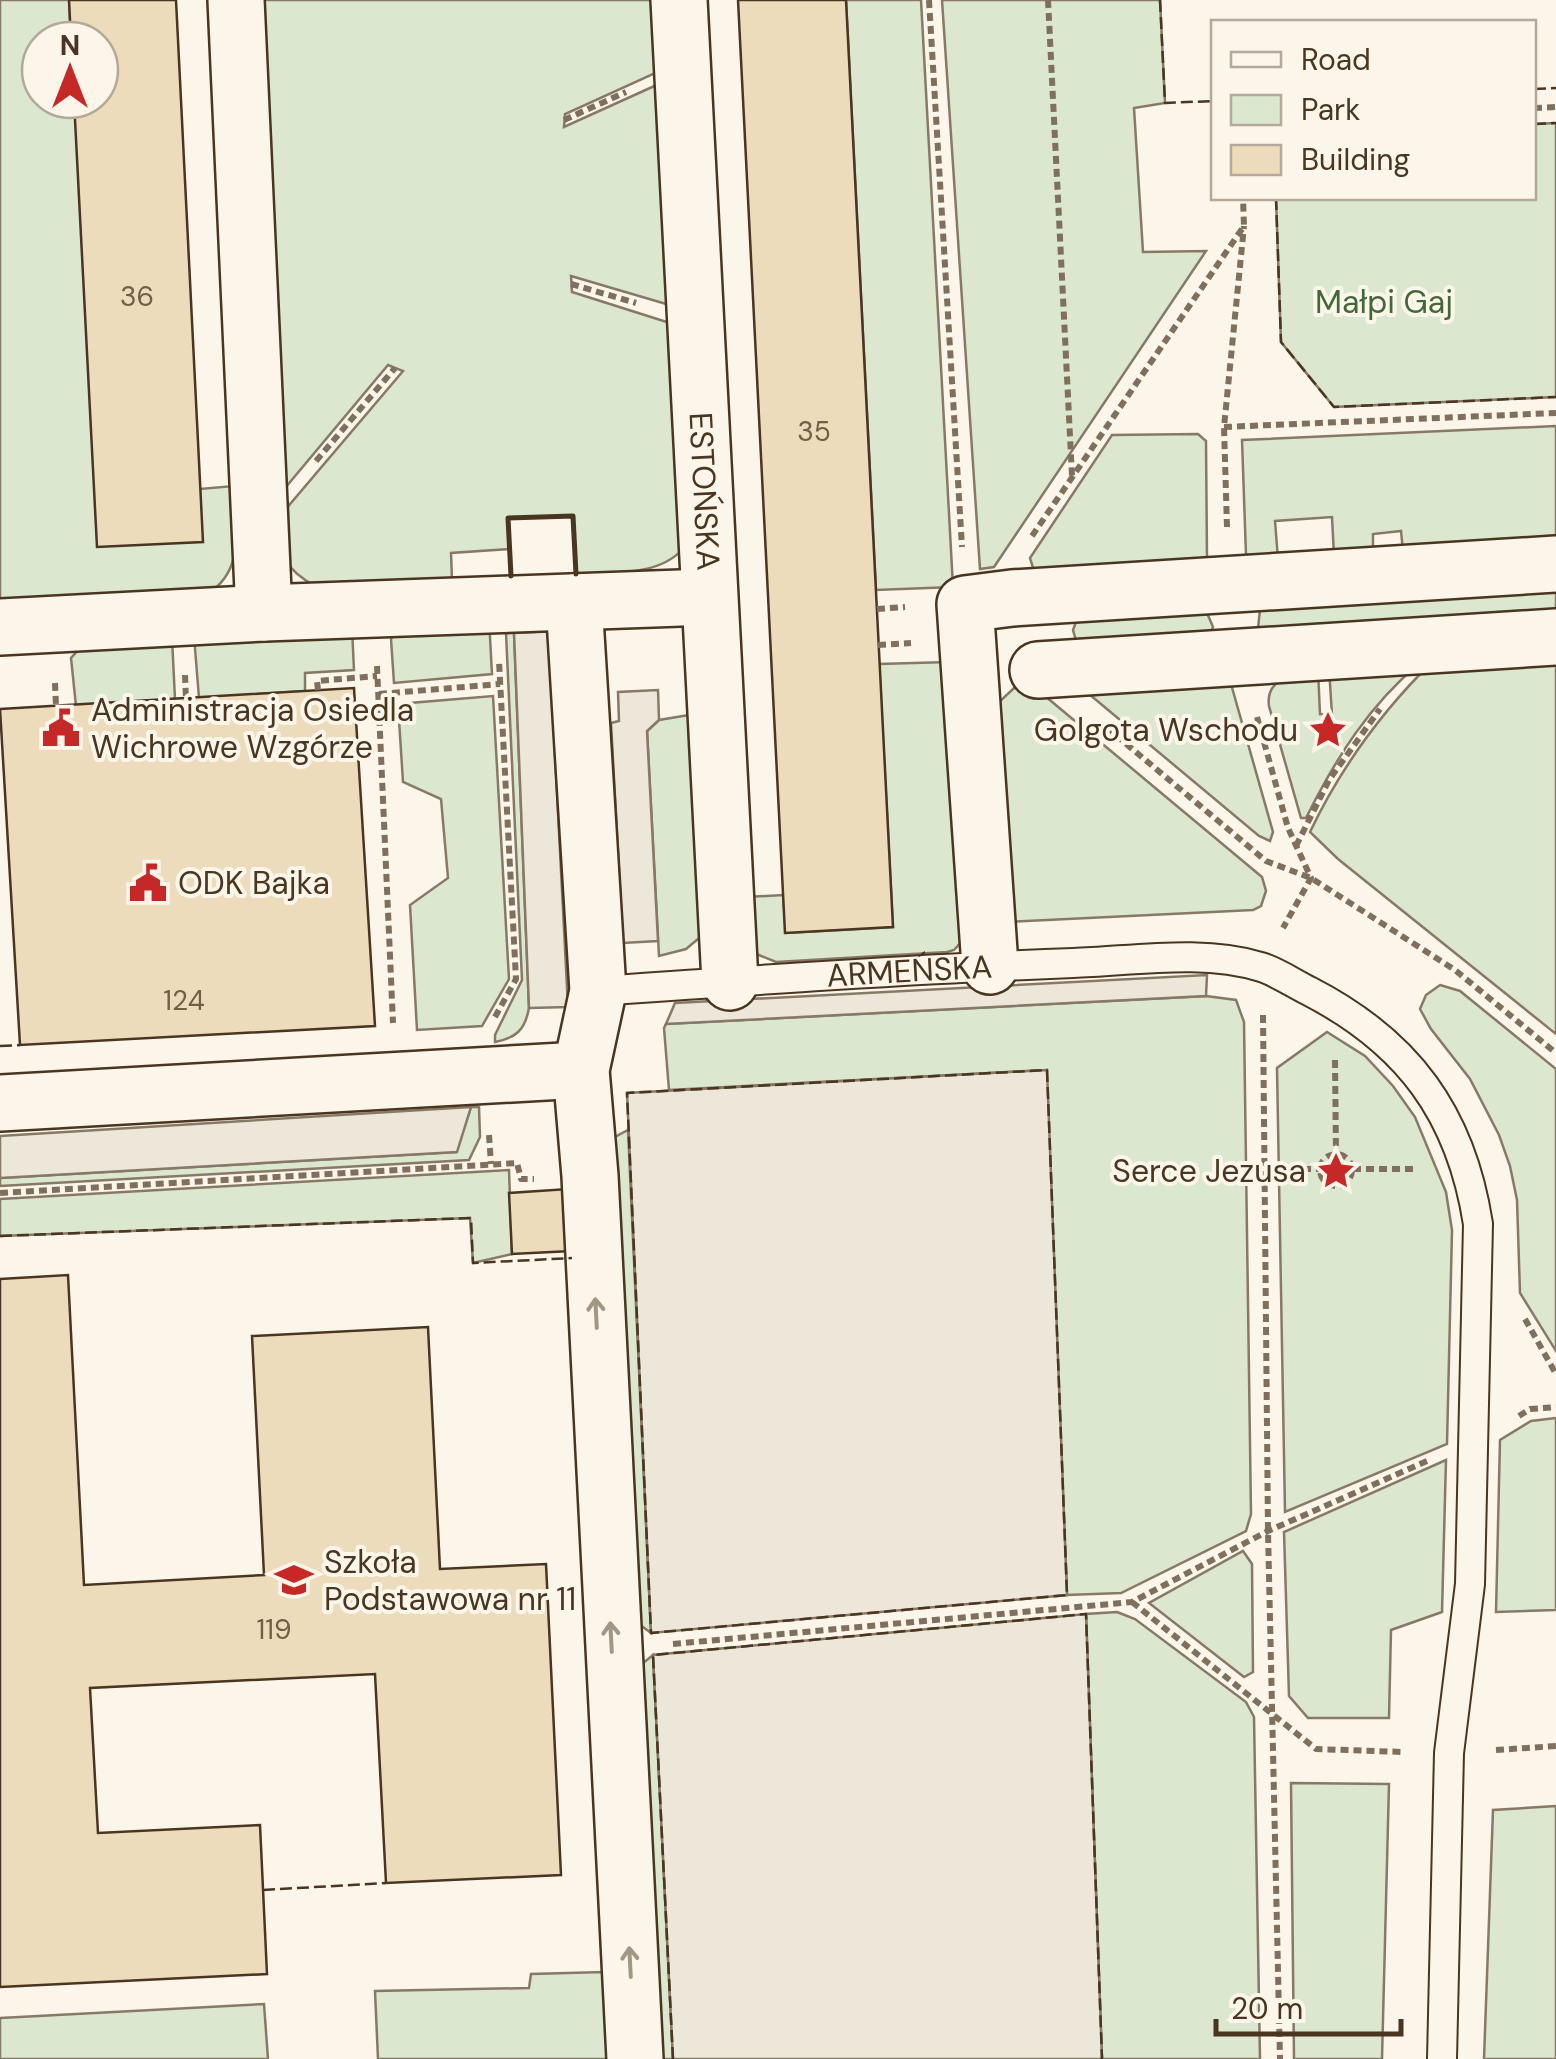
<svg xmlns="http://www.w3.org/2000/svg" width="1556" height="2059" font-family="'DM Sans',sans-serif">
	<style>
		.green { fill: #dce7d0; stroke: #887966; stroke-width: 2.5 }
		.parking { fill: #ede7d9; stroke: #887966; stroke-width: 2.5 }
		.building { fill: #ecdcbc; stroke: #4a3520; stroke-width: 2.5 }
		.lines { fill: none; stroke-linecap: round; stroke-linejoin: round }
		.lane-casing { stroke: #4a3520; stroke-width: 32 }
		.street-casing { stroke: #4a3520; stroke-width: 60 }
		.path { stroke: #7f6f5c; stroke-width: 6; stroke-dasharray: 8 5; stroke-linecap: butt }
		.lane { stroke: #fbf6e9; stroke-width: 28 }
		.street { stroke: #fbf6e9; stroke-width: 55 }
		.fence { stroke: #4a3520; stroke-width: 2.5; stroke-dasharray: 12 5; stroke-linecap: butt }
		.wall { stroke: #4a3520; stroke-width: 5 }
		.oneway { stroke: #a29684 }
		.labels { text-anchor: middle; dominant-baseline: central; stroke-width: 8; stroke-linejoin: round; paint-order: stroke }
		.number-label { font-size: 28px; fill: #725f47 }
		.park-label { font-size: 32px; fill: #436837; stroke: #fbf6e9 }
		.street-label { font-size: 32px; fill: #4a3520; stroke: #fbf6e9 }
		.poi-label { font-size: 32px; fill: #4a3520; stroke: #fbf6e9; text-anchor: start }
	</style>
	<rect width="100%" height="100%" fill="#fbf6e9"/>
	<g class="green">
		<path d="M0,0H69L71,40H40V100H74L200,489L234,486C235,524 246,565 212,591L0,606Z"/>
		<path d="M249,0H658L662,70L565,114L564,127L661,83L673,306L571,276L572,292L673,324L683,549C657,577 613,572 576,574L572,516L508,518L509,549L451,553L452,580L315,586C284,569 282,556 274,523L403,371L388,365L275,500Z"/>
		<polygon points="846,0 921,0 953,587 876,590"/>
		<polygon points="942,0 1160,0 1165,103 1134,108 1143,252 1206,251 994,567 980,569"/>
		<polygon points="1556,123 1556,397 1334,407 1281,342 1276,198 1534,198 1534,124"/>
		<polygon points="1556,426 1556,542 1403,551 1401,531 1373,534 1373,553 1334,556 1332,517 1275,521 1278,559 1249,559 1246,555 1242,440"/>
		<polygon points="1198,434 1206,441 1207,558 1201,563 1034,571 1030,558 1112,435"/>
		<polygon points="1556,584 1556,619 1258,629 1260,609"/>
		<polygon points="1207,613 1213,627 1210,634 1077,644 1073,630 1076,622 1088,614"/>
		<polygon points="489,619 492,674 394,683 391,639 400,625"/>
		<polygon points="352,628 354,670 305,673 305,691 199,698 194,636"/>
		<path d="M506,633H514L529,1008C525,1030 516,1038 495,1042V1035L522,980Z"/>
		<polygon points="172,638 175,699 76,706 71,658 83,645"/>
		<path d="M1556,653V1034L1338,859L1310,832C1341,767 1381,712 1433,661Z"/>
		<polygon points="949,662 964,939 954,950 947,952 776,962 754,953 746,897 783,895 786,933 893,927 879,664"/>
		<path d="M1421,662C1369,705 1336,758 1306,818H1301L1269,706C1265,677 1295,675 1318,670L1320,714L1332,715L1329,668Z"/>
		<polygon points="1231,684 1273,832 1270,841 1259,836 1089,694"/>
		<polygon points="1014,688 1039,691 1262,877 1266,891 1261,906 1253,910 1005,922 997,704"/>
		<polygon points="493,696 509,979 482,1026 417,1030 410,905 448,878 441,799 403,782 398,704"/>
		<polygon points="695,714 704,934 686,949 659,956 647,731 659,720"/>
		<polygon points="1440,985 1460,991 1556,1069 1556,1351 1520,1293 1517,1200 1510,1166 1499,1135 1470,1079 1431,1029 1420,1009 1426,995"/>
		<polygon points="1206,996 1236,1000 1244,1022 1251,1514 1246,1531 1121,1593 1067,1595 1046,1070 669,1090 664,1028 666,1024"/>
		<polygon points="1327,1032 1365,1056 1393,1086 1415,1117 1446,1192 1452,1230 1447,1444 1285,1512 1277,1068"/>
		<polygon points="471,1107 479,1107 480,1137 469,1160 0,1186 0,1178 456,1152"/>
		<polygon points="628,1130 651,1633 635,1621 611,1139"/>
		<polygon points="509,1170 512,1254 473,1263 470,1218 0,1236 0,1199"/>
		<polygon points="1556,1418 1556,1610 1496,1612 1500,1440 1531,1421"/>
		<polygon points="1446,1460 1442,1612 1391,1630 1389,1718 1308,1718 1289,1696 1284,1532"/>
		<polygon points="1243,1551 1252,1564 1253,1672 1244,1677 1149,1603"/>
		<polygon points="1117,1612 1135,1619 1246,1702 1254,1717 1260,2059 1102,2059 1086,1614"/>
		<polygon points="653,1655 673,2059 656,2059 637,1668"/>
		<polygon points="1291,1783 1389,1784 1382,2059 1294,2059"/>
		<polygon points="1556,1806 1556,2059 1484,2059 1493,1810"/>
		<polygon points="604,1972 608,2059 378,2059 375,1991 529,1988 531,1974"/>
		<polygon points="264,2004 268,2059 0,2059 0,2018"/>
	</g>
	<g class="parking">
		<polygon points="553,631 551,676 568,1007 529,1008 514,633"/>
		<polygon points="658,690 659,720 647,731 658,941 623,943 611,723 619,721 618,692"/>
		<polygon points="1207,975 1206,996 666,1024 675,1003"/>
		<polygon points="1047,1070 1067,1595 651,1633 627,1093"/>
		<polygon points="471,1107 457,1152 0,1178 0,1136"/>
		<polygon points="1086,1614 1102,2059 673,2059 653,1655"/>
	</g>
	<g class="building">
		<polygon points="69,0 176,0 203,542 97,547 74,100 100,100 100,40 71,40"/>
		<polygon points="738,0 846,0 893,927 785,933"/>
		<polygon points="354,688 375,1026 20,1045 0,709"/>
		<polygon points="568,1189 571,1251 512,1254 509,1193"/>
		<polygon points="68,1275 84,1585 264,1575 252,1336 428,1327 440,1569 546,1564 561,1875 386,1883 375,1674 90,1688 98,1833 260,1825 267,1974 0,1987 0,1279"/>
	</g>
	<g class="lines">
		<g class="lane-casing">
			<g id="lane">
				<path id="s1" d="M598,991C756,980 915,969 1073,963C1134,961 1203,949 1261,967C1277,972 1293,983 1309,991C1408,1042 1461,1114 1478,1224L1470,1584L1449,1753L1442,2059"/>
			</g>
		</g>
		<g class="street-casing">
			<g id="street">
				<polyline points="236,0 264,613"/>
				<path id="s2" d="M679,0L730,982"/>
				<polyline points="574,602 598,991 581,1070 590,1176 635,2059"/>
				<polyline points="0,627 264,613 708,597"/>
				<polyline points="1038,670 1556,637"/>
				<polyline points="990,966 965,604 1012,598 1556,564"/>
				<polyline points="0,1103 581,1070"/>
			</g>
		</g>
		<g class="path">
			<polyline points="929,0 962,547"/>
			<polyline points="1048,0 1072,476"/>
			<polyline points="1534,108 1556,107"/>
			<polyline points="564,120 626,92"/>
			<polyline points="571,284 636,303"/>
			<polyline points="1224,427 1556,413"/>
			<polyline points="316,461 395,368"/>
			<polyline points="1227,527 1224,427 1244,226"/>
			<polyline points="1032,536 1244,226 1243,198"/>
			<polyline points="877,609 905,607"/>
			<polyline points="878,645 911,643"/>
			<polyline points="377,666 393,1023"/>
			<polyline points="185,675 186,699"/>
			<polyline points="55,683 56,706"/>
			<polyline points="318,690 317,681 377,676"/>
			<polyline points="379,694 500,684"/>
			<polyline points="1257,717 1288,828 1311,878 1283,928"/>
			<polyline points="1106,727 1266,861 1311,878 1455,970 1556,1053"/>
			<polyline points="1296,846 1329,780 1380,709"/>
			<polyline points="1263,1015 1268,1531 1280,2059"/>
			<polyline points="495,1017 516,979 499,661"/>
			<polyline points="1335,1060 1336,1154"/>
			<polyline points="489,1135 491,1164"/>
			<circle cx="1336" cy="1170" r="16"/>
			<polyline points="1264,1169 1319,1169"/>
			<polyline points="1353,1169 1416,1169"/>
			<polyline points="0,1193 517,1163 521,1179 534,1179"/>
			<polyline points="1525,1319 1556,1374"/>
			<polyline points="1519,1416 1530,1409 1556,1407"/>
			<polyline points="1132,1602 1316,1749 1404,1752"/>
			<polyline points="673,1644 1132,1602 1268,1531 1427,1461"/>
			<polyline points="1496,1750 1556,1746"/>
		</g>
		<use href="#lane" class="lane"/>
		<use href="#street" class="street"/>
		<g class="fence">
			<polyline points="1160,0 1165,103 1214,101"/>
			<polyline points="1534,89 1556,88"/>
			<polyline points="1534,124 1556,123"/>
			<polyline points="1276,198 1281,342 1334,407 1556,397"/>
			<polyline points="0,1046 20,1045"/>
			<polygon points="1047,1070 1067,1595 651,1633 627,1093"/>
			<polyline points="0,1236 471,1218 473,1263 572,1258"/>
			<polyline points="263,1890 386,1883"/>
			<polyline points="673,2059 653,1655 1086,1614 1102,2059"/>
		</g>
		<polyline class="wall" points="511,576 508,518 573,516 576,574"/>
	</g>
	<defs><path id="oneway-shaft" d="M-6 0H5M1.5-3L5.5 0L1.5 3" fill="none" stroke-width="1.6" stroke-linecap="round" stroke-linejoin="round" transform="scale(2.5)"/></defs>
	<g class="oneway">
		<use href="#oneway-shaft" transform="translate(596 1313) rotate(-93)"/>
		<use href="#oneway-shaft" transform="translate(611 1637) rotate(-93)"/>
		<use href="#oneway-shaft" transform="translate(630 1962) rotate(-93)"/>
	</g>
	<defs>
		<g id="civic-bare" transform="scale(3)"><path d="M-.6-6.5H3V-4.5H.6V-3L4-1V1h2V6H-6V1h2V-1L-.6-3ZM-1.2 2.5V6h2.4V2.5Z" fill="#c62828" stroke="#fbf6e9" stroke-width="2.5" paint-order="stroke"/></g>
		<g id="sight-bare" transform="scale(3)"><path d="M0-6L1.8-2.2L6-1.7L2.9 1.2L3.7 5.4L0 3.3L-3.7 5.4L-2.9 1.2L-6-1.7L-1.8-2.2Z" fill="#c62828" stroke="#fbf6e9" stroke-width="2.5" paint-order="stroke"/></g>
		<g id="school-bare" transform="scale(3)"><path d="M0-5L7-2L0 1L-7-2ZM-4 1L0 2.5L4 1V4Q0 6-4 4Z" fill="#c62828" stroke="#fbf6e9" stroke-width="2.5" paint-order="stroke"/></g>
	</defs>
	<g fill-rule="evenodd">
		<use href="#civic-bare" x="61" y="728"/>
		<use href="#sight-bare" x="1328" y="730"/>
		<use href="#civic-bare" x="148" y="883"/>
		<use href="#sight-bare" x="1336" y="1171"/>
		<use href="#school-bare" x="294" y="1580"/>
	</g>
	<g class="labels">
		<g class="number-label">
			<text x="137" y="296">36</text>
			<text x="814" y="431">35</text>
			<text x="184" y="1000">124</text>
			<text x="274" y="1629">119</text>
		</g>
		<g class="park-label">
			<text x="1384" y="302">Małpi Gaj</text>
		</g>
		<g class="street-label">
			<text stroke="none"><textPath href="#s2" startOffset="492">ESTOŃSKA</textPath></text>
			<text stroke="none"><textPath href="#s1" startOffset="312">ARMEŃSKA</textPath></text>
		</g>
		<g class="poi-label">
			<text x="91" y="710">Administracja Osiedla<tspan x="91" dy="37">Wichrowe Wzgórze</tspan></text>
			<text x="1298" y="730" text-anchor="end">Golgota Wschodu</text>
			<text x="178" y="883">ODK Bajka</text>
			<text x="1306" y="1171" text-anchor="end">Serce Jezusa</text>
			<text x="324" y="1562">Szkoła<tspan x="324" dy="37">Podstawowa nr 11</tspan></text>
		</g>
	</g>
	<rect x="1211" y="20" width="325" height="180" fill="#fbf6e9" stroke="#b4a999" stroke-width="2.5"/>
	<rect x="1231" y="52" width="50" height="15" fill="#fbf6e9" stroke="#b4a999" stroke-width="2.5"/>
	<text x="1301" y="70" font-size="30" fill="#4a3520">Road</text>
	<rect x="1231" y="95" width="50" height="30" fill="#dce7d0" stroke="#b4a999" stroke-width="2.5"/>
	<text x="1301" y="120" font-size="30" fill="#4a3520">Park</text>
	<rect x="1231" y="145" width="50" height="30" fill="#ecdcbc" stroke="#b4a999" stroke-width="2.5"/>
	<text x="1301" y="170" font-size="30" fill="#4a3520">Building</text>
	<g transform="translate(70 70)"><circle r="48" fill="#fbf6e9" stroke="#b4a999" stroke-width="2.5"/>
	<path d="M0-8L18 38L0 25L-18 38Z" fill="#c62828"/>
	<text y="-15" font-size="28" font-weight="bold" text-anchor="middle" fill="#4a3520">N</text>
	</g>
	<path d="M1216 2019v15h185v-15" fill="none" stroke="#4a3520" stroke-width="5"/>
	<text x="1231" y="2019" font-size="30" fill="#4a3520" stroke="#fbf6e9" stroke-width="8" paint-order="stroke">20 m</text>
</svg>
